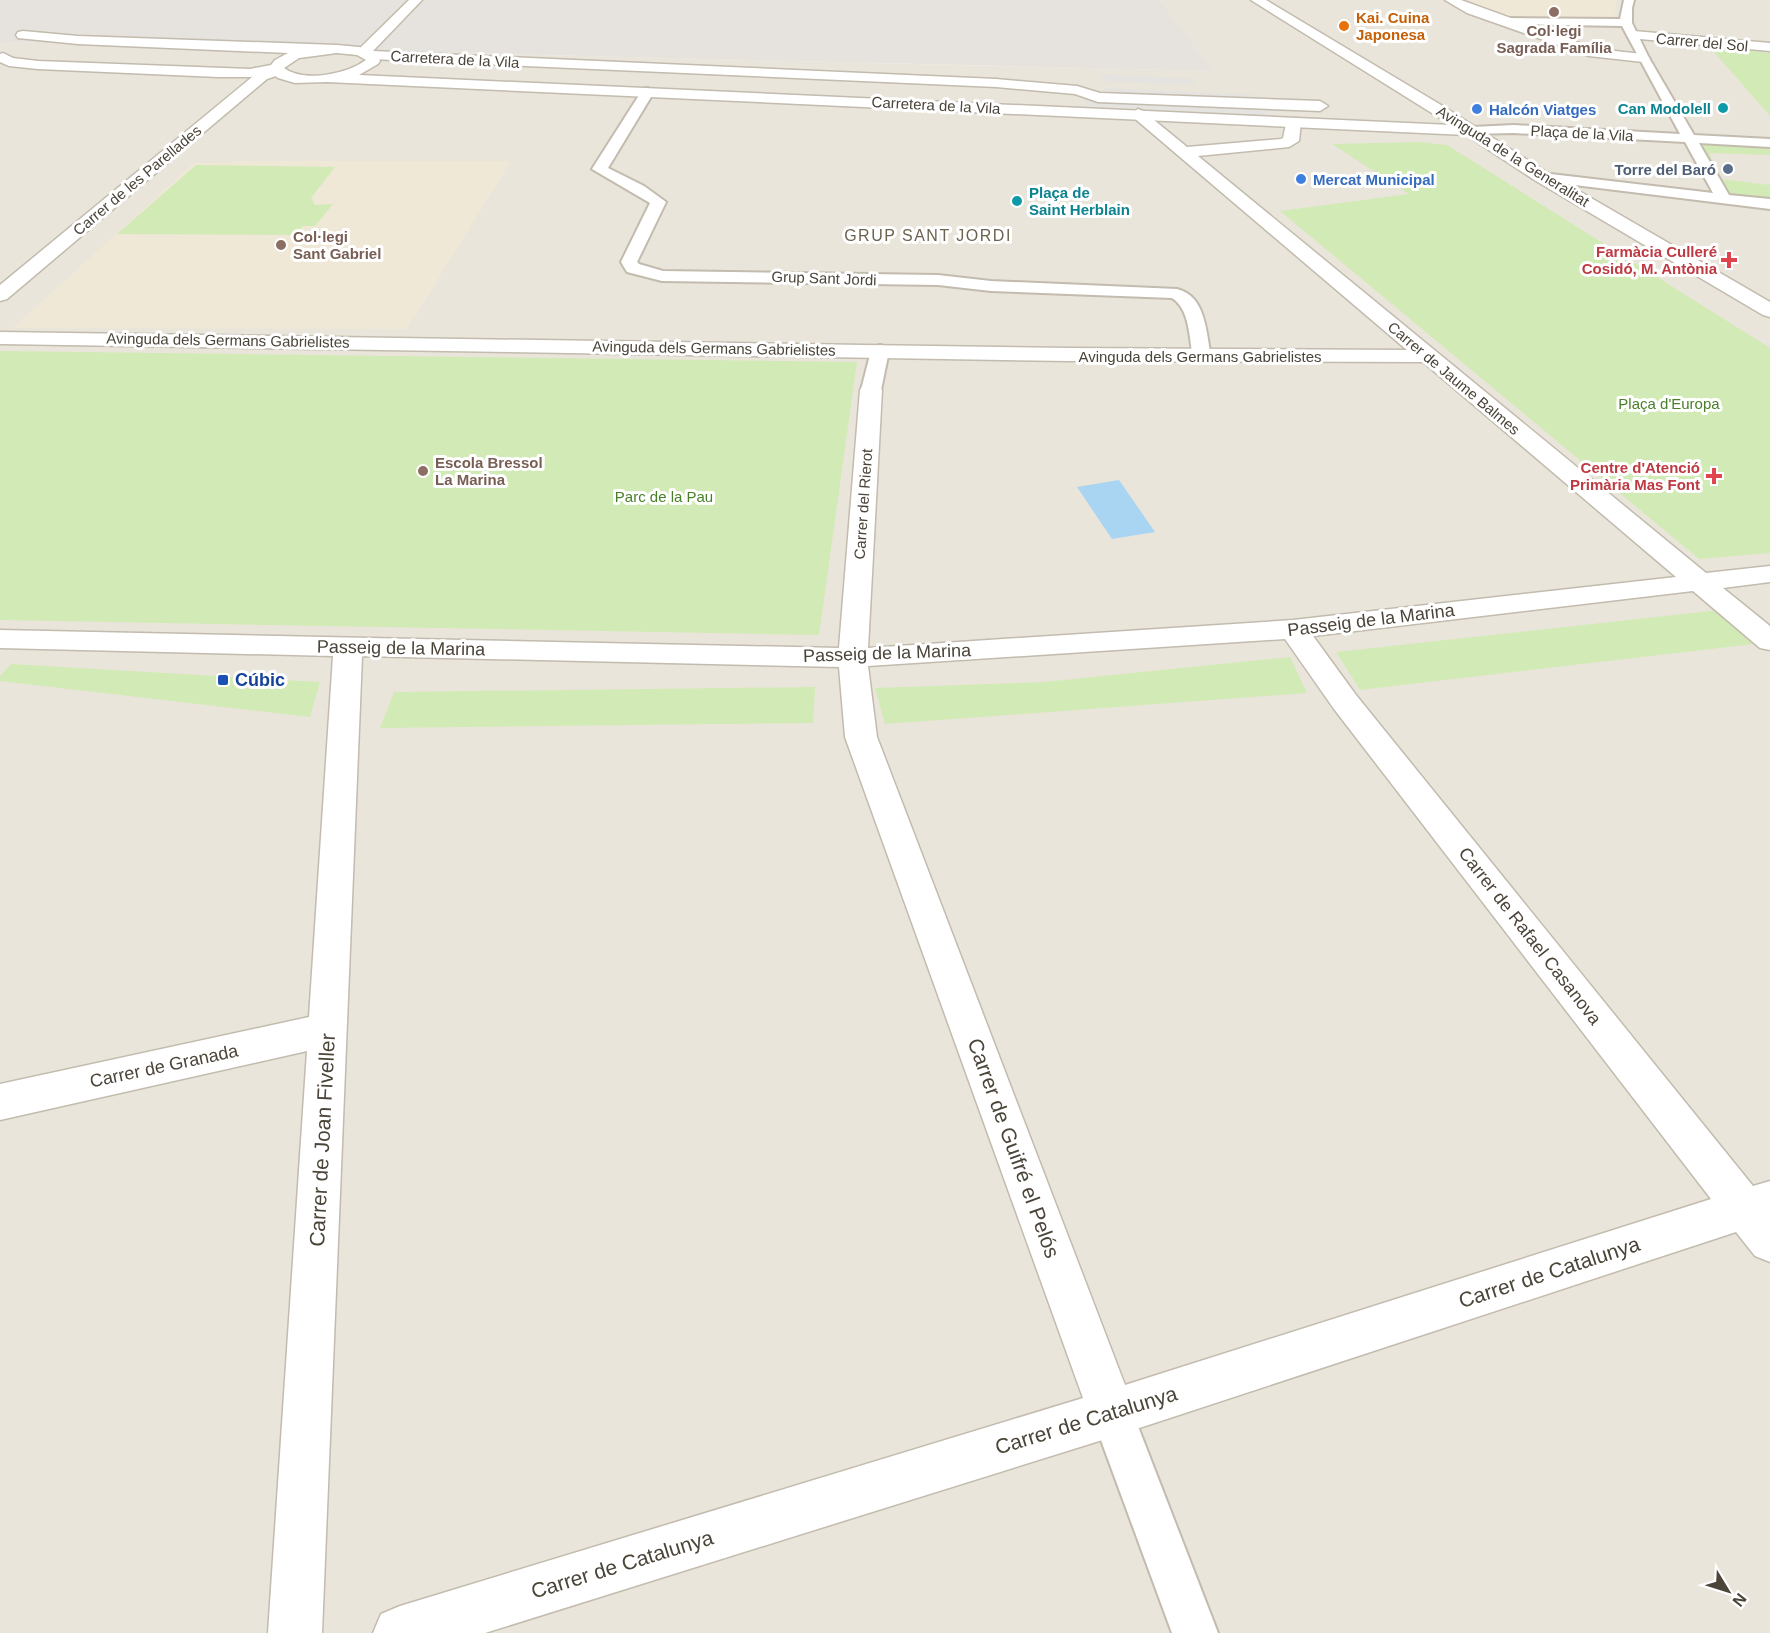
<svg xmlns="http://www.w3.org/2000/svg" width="1770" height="1633" font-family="Helvetica,sans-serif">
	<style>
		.residential { fill: #eae5da }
		.industrial { fill: #e6e2dd }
		.education { fill: #efe8d6 }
		.green { fill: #d2eab5 }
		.parking { fill: #e5e3e0 }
		.water { fill: #a9d4f2 }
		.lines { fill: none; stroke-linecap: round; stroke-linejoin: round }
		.pedestrian-casing { stroke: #c2bbae; stroke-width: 4 }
		.minor-casing { stroke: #c2bbae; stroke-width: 3 }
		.tertiary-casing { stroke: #c2bbae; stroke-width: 3 }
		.pedestrian { fill: #fff; fill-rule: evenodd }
		.minor { fill: #fff; fill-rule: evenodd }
		.tertiary { fill: #fff; fill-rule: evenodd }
		.education-dot { fill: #8d6e63; stroke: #fff; stroke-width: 2 }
		.food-dot { fill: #e8710a; stroke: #fff; stroke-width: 2 }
		.culture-dot { fill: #0f9aa8; stroke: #fff; stroke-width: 2 }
		.shop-dot { fill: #3f7fe0; stroke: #fff; stroke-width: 2 }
		.service-dot { fill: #5c6f8a; stroke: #fff; stroke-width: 2 }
		.health-dot { fill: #e0444e; stroke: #fff; stroke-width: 2 }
		.transit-dot { fill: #1a4fb4; stroke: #fff; stroke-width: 2 }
		.labels { text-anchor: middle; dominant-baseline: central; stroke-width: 6; stroke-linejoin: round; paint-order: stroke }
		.far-food-label { font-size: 15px; font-weight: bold; fill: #c56008; stroke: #fff; text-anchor: start }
		.far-education-label { font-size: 15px; font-weight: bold; fill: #785e54; stroke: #fff; text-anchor: start }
		.far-street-label { font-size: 15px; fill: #4b4439; stroke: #fff }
		.far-culture-label { font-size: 15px; font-weight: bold; fill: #0d838f; stroke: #fff; text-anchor: end }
		.far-shop-label { font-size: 15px; font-weight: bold; fill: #366cbe; stroke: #fff; text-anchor: start }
		.far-service-label { font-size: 15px; font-weight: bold; fill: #4e5e75; stroke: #fff; text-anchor: end }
		.far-health-label { font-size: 15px; font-weight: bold; fill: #be3a42; stroke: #fff; text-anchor: end }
		.far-park-label { font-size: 15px; fill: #4a7f2a; stroke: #fff }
		.far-neighbourhood-label { font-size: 16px; letter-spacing: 1.5px; fill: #6e6250; stroke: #fff }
		.street-label { font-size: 18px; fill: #4b4439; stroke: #fff }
		.transit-label { font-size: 18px; font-weight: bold; fill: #164399; stroke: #fff; text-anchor: start }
		.near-street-label { font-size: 21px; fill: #4b4439; stroke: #fff }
	</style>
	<rect width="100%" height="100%" fill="#f6f3ec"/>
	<polygon class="residential" points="1160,0 1770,0 1770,1633 0,1633 0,42 1211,71"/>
	<polygon class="industrial" points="0,0 1160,0 1212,71 0,42"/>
	<g class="education">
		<polygon points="1468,0 1616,0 1615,21 1508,18"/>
		<polygon points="234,161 511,161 407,329 13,328 194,163 232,163"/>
	</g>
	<g class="green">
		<polygon points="1708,45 1770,53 1770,116"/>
		<polygon points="1417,142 1447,145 1770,348 1770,553 1699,559 1280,211 1409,194 1332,144"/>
		<path d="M1706,144L1770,146V155L1709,153L1721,179L1770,185V198C1758,197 1743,198 1732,194C1716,188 1707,161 1703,146Z"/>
		<polygon points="196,165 335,167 311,198 315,205 333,204 315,226 303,226 296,235 117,234"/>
		<polygon points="0,351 857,362 819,635 0,620"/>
		<polygon points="1719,610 1754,644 1360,690 1336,652"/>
		<polygon points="1290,657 1307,693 885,724 875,688 1044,682"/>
		<polygon points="11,664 320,682 310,717 0,681 0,676"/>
		<polygon points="815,687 813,723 380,728 394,692"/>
	</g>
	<g class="parking">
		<polygon points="1101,74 1194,79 1194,85 1101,81"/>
		<polygon points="1103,88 1257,95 1258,100 1102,93"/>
		<polygon points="1086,100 1270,108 1269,115 1086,106"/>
	</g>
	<polygon class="water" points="1119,480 1155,532 1112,539 1077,487"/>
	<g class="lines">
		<g class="pedestrian-casing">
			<g id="pedestrian">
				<polygon points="1624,0 1634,0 1632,8 1632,23 1649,58 1694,135 1770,139 1770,147 1699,143 1729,195 1770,199 1770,209 1542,181 1535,177 1542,173 1713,193 1685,142 1514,133 1467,134 1465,131 1467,128 1472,127 1514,125 1680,134 1622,26 1502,24 1496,21 1502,18 1620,19"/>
				<path d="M648,88L654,92L608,168L644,186L666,202L637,262L639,264L663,271L938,275L991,281L1177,289C1206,296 1206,332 1211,357L1209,361H1195L1193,357C1189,338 1190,309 1172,298L991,291L938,285L662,281L627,272L621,262L650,203L592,169L643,89Z"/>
				<polygon points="880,345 887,347 889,351 881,390 878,394 864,394 861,390 871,351 873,347"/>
				<polygon points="1112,1392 1127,1398 1218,1633 1172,1633 1091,1413 1097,1398"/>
			</g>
		</g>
		<g class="minor-casing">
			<g id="minor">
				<polygon points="409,0 422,0 373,51 996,79 1077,86 1100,93 1320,101 1328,106 1320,111 1098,102 1075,94 996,87 371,59 357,52 359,49"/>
				<polygon points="1445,0 1461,0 1596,49 1643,54 1650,58 1643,62 1589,56 1467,13"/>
				<polygon points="1634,31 1770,43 1770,51 1629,38 1627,35"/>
				<polygon points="277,67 284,71 282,74 267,79 7,299 0,301 0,285 257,73"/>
				<path d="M1138,109L1143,111L1187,147L1281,139L1283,138L1287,119H1299L1301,122L1299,141L1289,147L1198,156L1706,573L1770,566V582L1723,588L1770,626V650L1760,648L1693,591L1313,636L1356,695L1753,1186L1770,1181V1262L1755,1256L1736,1232L1112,1437L485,1633H373L381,1614L400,1606L1083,1398L845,737L839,667L362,656L322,1633H268L307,1051L0,1120V1084L309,1017L333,656L0,648V630L839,648L860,390L863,385L871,383L879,385L882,390L868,648L1293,620L1676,577L1423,362L1070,361L0,344V332L1070,348L1407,350L1133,117L1130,114ZM1285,639L1334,709L1711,1199L1125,1385L877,737L868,666Z"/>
			</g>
		</g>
		<g class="tertiary-casing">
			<path id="tertiary" d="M1251,0H1266L1441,105L1548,173L1770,302V317L1763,315L1536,181L1466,135L327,82L295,83L278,78L273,74L250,77H218L38,69L9,66L0,62V54L3,53L13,58L38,61L250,69L271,65L275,60L288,53L78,44L18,38L16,35L18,32L23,31L78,36L337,45L359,47L376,52L380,61L378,64L359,75L1451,125ZM337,53L357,55L366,60C347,74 304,83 284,68L299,58Z"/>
		</g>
		<use href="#pedestrian" class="pedestrian"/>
		<use href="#minor" class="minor"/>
		<use href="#tertiary" class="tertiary"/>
	</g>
	<g class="education-dot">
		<circle cx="1554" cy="12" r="6"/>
		<circle cx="281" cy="245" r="6"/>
		<circle cx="423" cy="471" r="6"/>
	</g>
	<circle class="food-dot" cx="1344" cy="26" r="6"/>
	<g class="culture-dot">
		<circle cx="1723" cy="108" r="6"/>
		<circle cx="1017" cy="201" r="6"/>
	</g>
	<g class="shop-dot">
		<circle cx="1477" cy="109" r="6"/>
		<circle cx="1301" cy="179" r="6"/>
	</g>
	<circle class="service-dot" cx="1728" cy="169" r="6"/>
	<g class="health-dot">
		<path d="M1726 251h6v6h6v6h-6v6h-6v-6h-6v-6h6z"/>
		<path d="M1711 467h6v6h6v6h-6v6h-6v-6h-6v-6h6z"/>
	</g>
	<rect class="transit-dot" x="217" y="674" width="12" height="12" rx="3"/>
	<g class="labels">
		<g class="far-food-label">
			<text x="1356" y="17">Kai. Cuina<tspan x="1356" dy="17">Japonesa</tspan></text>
		</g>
		<g class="far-education-label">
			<text x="1554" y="30" text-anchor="middle">Col·legi<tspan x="1554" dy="17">Sagrada Família</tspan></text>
			<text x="293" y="236">Col·legi<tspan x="293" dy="17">Sant Gabriel</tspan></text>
			<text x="435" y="462">Escola Bressol<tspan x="435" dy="17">La Marina</tspan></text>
		</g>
		<g class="far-street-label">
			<text transform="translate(1702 42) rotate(5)">Carrer del Sol</text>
			<text transform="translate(455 59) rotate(3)">Carretera de la Vila</text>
			<text transform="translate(936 105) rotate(3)">Carretera de la Vila</text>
			<text transform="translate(1582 133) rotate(3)">Plaça de la Vila</text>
			<text transform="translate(1513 156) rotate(32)">Avinguda de la Generalitat</text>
			<text transform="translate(137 180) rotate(-40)">Carrer de les Parellades</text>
			<text transform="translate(824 278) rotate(2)">Grup Sant Jordi</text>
			<text transform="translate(228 340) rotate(1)">Avinguda dels Germans Gabrielistes</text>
			<text transform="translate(714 348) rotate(1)">Avinguda dels Germans Gabrielistes</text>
			<text x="1200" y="356">Avinguda dels Germans Gabrielistes</text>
			<text transform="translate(1454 378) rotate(40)">Carrer de Jaume Balmes</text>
			<text transform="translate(863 504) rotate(-86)">Carrer del Rierot</text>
		</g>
		<g class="far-culture-label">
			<text x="1711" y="108">Can Modolell</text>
			<text x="1029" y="192" text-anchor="start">Plaça de<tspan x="1029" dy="17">Saint Herblain</tspan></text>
		</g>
		<g class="far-shop-label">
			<text x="1489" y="109">Halcón Viatges</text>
			<text x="1313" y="179">Mercat Municipal</text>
		</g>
		<g class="far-service-label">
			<text x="1716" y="169">Torre del Baró</text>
		</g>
		<g class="far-health-label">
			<text x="1717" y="251">Farmàcia Culleré<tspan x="1717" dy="17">Cosidó, M. Antònia</tspan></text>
			<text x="1700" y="467">Centre d'Atenció<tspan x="1700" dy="17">Primària Mas Font</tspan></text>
		</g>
		<g class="far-park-label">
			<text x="1669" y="403">Plaça d'Europa</text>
			<text x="664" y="496">Parc de la Pau</text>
		</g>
		<g class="far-neighbourhood-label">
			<text x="928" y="235">GRUP SANT JORDI</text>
		</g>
		<g class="street-label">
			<text transform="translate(1371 620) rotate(-7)">Passeig de la Marina</text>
			<text transform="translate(401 648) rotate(1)">Passeig de la Marina</text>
			<text transform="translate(887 653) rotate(-2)">Passeig de la Marina</text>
			<text transform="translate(1530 936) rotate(52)">Carrer de Rafael Casanova</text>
			<text transform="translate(164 1066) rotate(-12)">Carrer de Granada</text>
		</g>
		<g class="transit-label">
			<text x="235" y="680">Cúbic</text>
		</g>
		<g class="near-street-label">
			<text transform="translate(322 1140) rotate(-87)">Carrer de Joan Fiveller</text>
			<text transform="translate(1014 1148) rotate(70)">Carrer de Guifré el Pelós</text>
			<text transform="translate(1549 1272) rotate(-18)">Carrer de Catalunya</text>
			<text transform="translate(1086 1420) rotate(-17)">Carrer de Catalunya</text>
			<text transform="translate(622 1564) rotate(-17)">Carrer de Catalunya</text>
		</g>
	</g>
	<g transform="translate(1728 1591) rotate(128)" stroke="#ffffff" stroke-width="4.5" paint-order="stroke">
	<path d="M0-4.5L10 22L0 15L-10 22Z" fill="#4b4439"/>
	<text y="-9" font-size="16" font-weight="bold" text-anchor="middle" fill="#4b4439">N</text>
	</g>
</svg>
